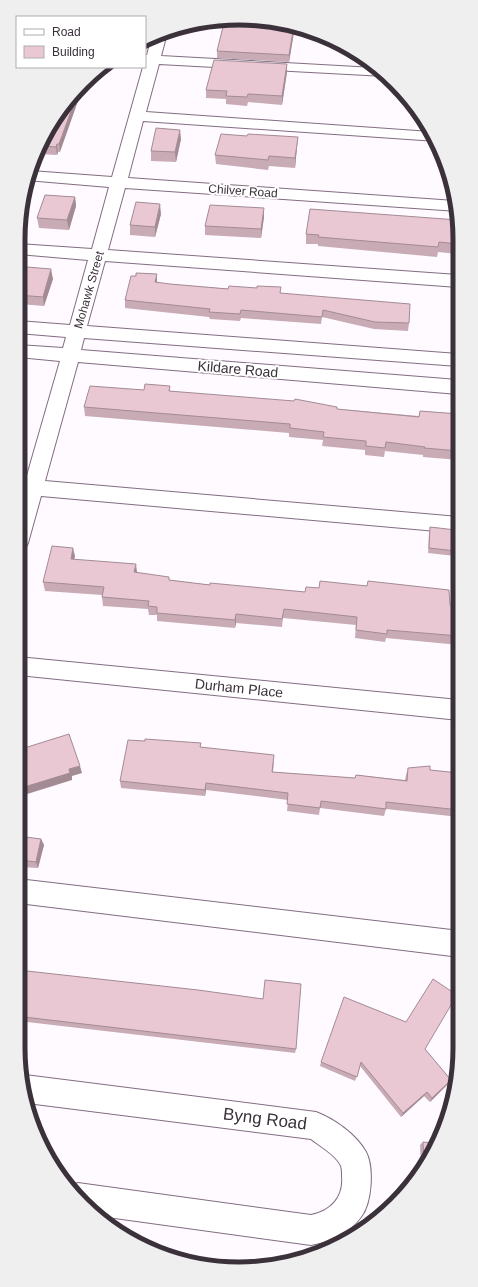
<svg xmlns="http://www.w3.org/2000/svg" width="478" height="1287" font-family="Helvetica,sans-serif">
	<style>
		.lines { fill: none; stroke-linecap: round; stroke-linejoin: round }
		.minor-casing { stroke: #826d82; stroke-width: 2 }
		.minor { fill: #fff; fill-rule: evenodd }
		.wall { fill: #c8abb5 }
		.shaded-wall { fill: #a38b94 }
		.building { fill: #e9c7d3; stroke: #a38b94 }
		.labels { text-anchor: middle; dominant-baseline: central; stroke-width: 4; stroke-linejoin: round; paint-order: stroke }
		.far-street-label { font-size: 12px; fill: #3a313a; stroke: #fff }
		.street-label { font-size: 14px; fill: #3a313a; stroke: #fff }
		.near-street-label { font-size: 17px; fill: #3a313a; stroke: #fff }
		.rim { fill: none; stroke: #3a313a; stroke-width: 5 }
	</style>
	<rect width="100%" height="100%" fill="#fffaff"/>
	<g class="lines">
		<g class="minor-casing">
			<g id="minor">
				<polygon points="165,35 166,37 161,56 375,68 385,76 159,64 146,112 431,132 437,141 143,121 128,178 455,201 458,211 125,188 108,250 458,275 458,287 105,261 87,326 458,354 458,366 84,338 81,350 458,380 458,394 78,362 45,481 459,517 459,533 41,496 28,543 25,549 18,551 18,507 22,494 18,494 18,478 26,479 60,361 18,357 18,345 63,348 66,337 18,333 18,321 70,325 88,260 18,254 18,244 92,249 109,187 26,180 31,171 112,177 143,67 145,67 145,55 147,55 151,40"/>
				<polygon points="18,657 459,700 459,720 18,675"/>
				<polygon points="18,879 460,931 460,957 18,903"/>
				<path d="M25,1075L316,1112C334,1119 356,1134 366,1152C374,1167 372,1203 361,1217C356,1224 345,1234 338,1237C329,1241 320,1243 311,1245L100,1216L73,1194L69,1187L78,1183L311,1215C331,1211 344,1197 342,1176C342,1173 342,1169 341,1166C336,1155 321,1147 311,1139L27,1103L23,1076Z"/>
			</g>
		</g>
		<use href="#minor" class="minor"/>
	</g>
	<g class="wall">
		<polygon points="294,25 294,32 289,62 217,58 217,51"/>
		<polygon points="287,72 282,105 248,102 247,106 226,104 226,99 206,98 206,90"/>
		<polygon points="64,104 60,152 58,152 57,155 39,154"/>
		<polygon points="181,139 176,162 151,161 151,151"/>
		<polygon points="297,147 295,168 269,166 268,170 216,164 215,155"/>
		<polygon points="75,197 76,206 69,230 39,228 37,218"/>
		<polygon points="161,214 155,237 130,235 130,225"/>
		<polygon points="264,217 261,238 205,235 205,226"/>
		<polygon points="458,220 458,254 438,252 437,257 318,246 318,244 306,244 306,234"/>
		<polygon points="53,279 44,306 19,304 18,297 18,293"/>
		<polygon points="170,284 281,293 409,323 408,331 374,329 322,317 321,324 241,318 240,321 210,319 209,317 125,308 125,300"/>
		<polygon points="170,386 170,391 337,409 419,416 420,411 459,414 459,460 423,457 423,455 385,451 384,457 365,455 365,450 322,446 323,440 289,437 289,433 85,416 84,407 144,390"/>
		<polygon points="430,527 456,551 455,556 428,553 429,532"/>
		<polygon points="75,556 74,559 169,580 210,585 305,592 459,606 459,645 386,638 385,642 355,638 356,625 283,618 282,627 236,623 235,628 157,621 157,615 149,615 148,609 103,606 102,597 102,595 45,591 43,582"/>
		<polygon points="202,747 274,762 273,772 355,778 356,775 405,780 406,775 408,768 459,773 459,817 386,809 384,816 320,808 319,815 287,811 288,800 206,790 205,796 121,788 120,781"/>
		<polygon points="18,836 41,839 44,845 38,868 22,867 20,875 18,875"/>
		<polygon points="18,970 296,1049 295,1053 27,1022 24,1017 24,1014 18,1013"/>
		<polygon points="425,1049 451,1080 448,1084 430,1102 424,1096 401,1117 360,1066 355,1081 320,1066 321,1062"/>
		<polygon points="423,1142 434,1143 421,1168 420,1145"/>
	</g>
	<g class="shaded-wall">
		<polygon points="294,25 294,32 289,62 289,55"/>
		<polygon points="287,64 287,72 282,105 282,96"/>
		<polygon points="83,87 60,152 59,144 78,92"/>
		<polygon points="180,130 181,139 176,162 175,152"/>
		<polygon points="298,137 297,147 295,168 295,158"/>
		<polygon points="57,144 58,152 57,155 56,147"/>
		<polygon points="75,197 76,206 69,230 67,220"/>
		<polygon points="160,204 161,214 155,237 155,227"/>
		<polygon points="264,208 264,217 261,238 261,229"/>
		<polygon points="51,269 53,279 44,306 43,297"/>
		<polygon points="157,274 157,282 155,290 155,282"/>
		<polygon points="73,548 75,556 72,567 71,559"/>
		<polygon points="136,564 137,572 135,581 134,572"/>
		<polygon points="236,614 236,623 235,628 235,620"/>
		<polygon points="80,766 82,773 72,776 72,780 24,795 21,788 69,769"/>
		<polygon points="206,783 206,790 205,796 205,790"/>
		<polygon points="41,839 44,845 38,868 36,862"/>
		<polygon points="20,860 22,867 20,875 18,870"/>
		<polygon points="451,1080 448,1084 430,1102 432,1098"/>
		<polygon points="427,1092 424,1096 401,1117 403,1113"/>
	</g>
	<g class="building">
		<polygon points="240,22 294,25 289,55 217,51 224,23 236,23"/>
		<polygon points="214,60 287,64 282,96 248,94 247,97 226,96 227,91 206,90"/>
		<polygon points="78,92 59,144 57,144 56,147 43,146 64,104"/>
		<polygon points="156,128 180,130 175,152 151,151"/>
		<polygon points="221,134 247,136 248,134 298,137 295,158 269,156 268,160 215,155"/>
		<polygon points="45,195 75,197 67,220 37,218"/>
		<polygon points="136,202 160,204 155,227 130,225"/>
		<polygon points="210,205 264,208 261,229 205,226"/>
		<polygon points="310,209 458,220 458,244 439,242 438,247 318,237 319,235 306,234"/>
		<polygon points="27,267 51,269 43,297 18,295 18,293"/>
		<polygon points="136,273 157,274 155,282 170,284 228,289 229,286 257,288 257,286 281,287 280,293 410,304 409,323 375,322 323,310 322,317 241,310 240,314 209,312 210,309 125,300 131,276 136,276"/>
		<polygon points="145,384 170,386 169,391 294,401 295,399 337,407 337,409 419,417 420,411 459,414 459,451 424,448 425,447 386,442 385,448 366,446 366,441 323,437 324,432 290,428 290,424 84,407 90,386 144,390"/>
		<polygon points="430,527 456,530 456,551 429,548"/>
		<polygon points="52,546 73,548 71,559 136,564 134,572 169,577 169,580 210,585 210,583 305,592 306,587 319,588 320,581 367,586 368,581 449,590 450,605 459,606 459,636 387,630 387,634 356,630 357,617 284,609 282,619 236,614 235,620 157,613 157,607 148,606 149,601 102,597 104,587 43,582"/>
		<polygon points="69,734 80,766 69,769 70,773 21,788 18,778 18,750"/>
		<polygon points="145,739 201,743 200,747 274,755 272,772 355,778 356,775 407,781 408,768 430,766 430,770 459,773 459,810 386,802 386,809 321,801 320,808 287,804 288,793 206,783 205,790 120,781 128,740 145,741"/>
		<polygon points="18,836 41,839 36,862 20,860 18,867"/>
		<polygon points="18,970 198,990 263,999 265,980 301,984 296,1049 24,1017 25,1010 18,1009"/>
		<polygon points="433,979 457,995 425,1049 451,1080 432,1098 427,1092 403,1113 361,1062 357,1077 321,1062 344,997 406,1022"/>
		<polygon points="423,1142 434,1143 424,1163"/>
	</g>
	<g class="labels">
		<g class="far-street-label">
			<text transform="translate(243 191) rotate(4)">Chilver Road</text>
			<text transform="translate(89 290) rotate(-74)">Mohawk Street</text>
		</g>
		<g class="street-label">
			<text transform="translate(238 369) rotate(5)">Kildare Road</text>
			<text transform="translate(239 688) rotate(6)">Durham Place</text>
		</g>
		<g class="near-street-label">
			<text transform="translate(265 1119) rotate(7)">Byng Road</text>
		</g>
	</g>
	<path d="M0 0H478V1287H0ZM239 25H239A214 214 0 0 1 453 239V1048A214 214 0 0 1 239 1262H239A214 214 0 0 1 25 1048V239A214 214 0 0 1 239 25Z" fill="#efefef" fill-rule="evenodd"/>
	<path class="rim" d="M239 25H239A214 214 0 0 1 453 239V1048A214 214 0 0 1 239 1262H239A214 214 0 0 1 25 1048V239A214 214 0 0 1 239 25Z"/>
	<rect x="16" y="16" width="130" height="52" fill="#ffffff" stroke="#b0adb0"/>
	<rect x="24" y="29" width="20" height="6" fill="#ffffff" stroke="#b0adb0"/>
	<text x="52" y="36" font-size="12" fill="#3a313a">Road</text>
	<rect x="24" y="46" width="20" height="12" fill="#e9c7d3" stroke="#b0adb0"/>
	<text x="52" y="56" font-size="12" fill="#3a313a">Building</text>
</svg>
